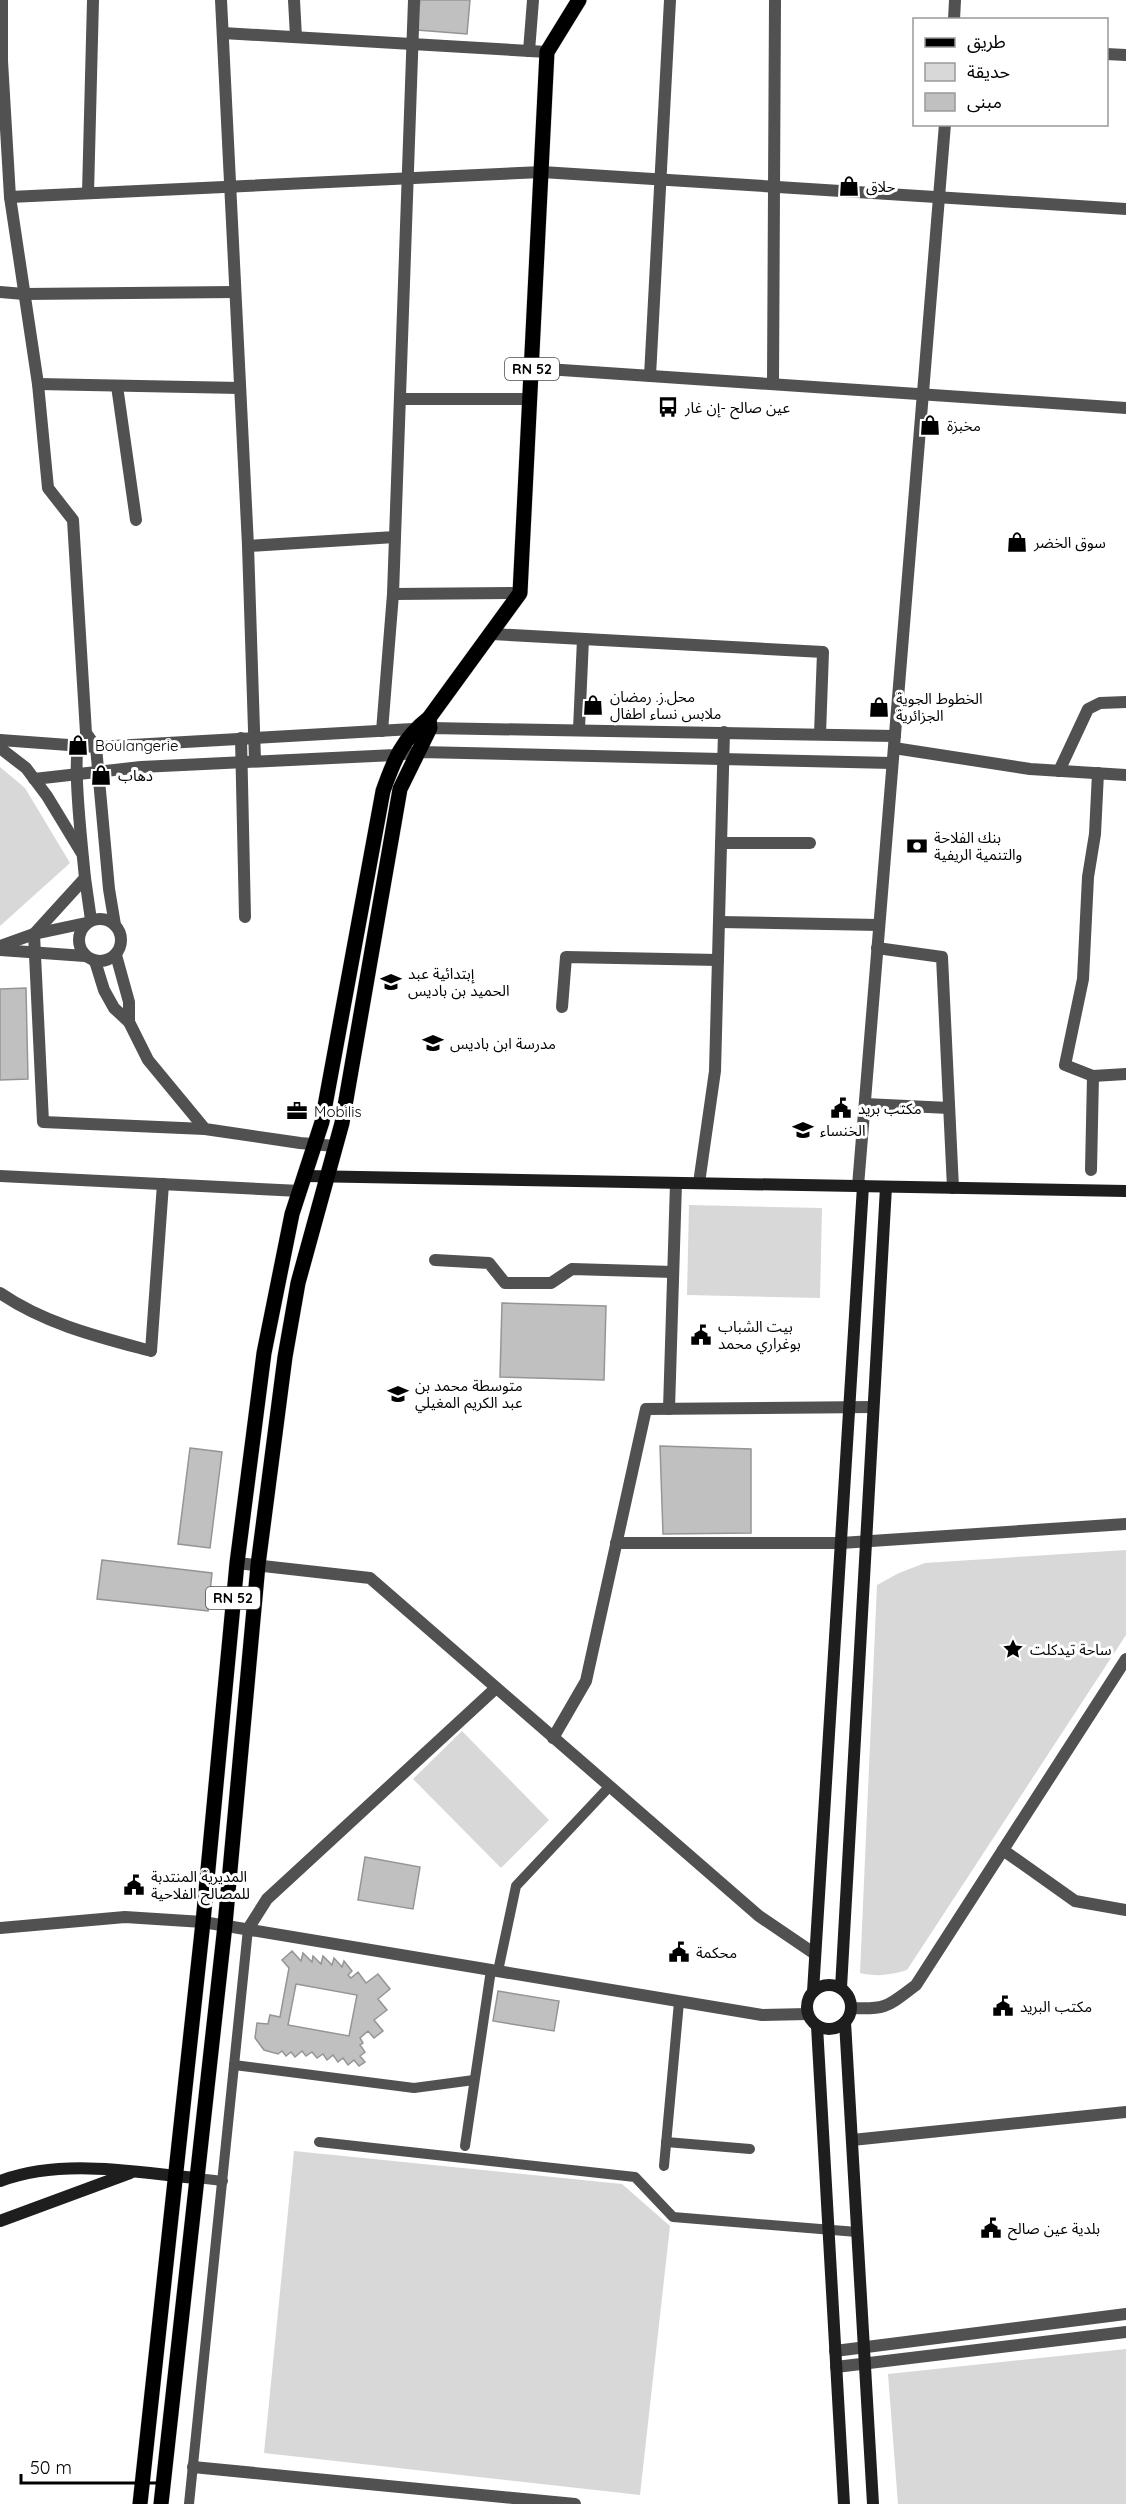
<svg xmlns="http://www.w3.org/2000/svg" width="1126" height="2504" font-family="Quicksand,'Noto Sans Arabic',sans-serif">
	<style>
		.green { fill: #d8d8d8 }
		.building { fill: #c0c0c0; stroke: #959595; stroke-width: 1.5; fill-rule: evenodd }
		.lines { fill: none; stroke-linecap: round; stroke-linejoin: round }
		.primary-casing { stroke: #dbdbdb; stroke-width: 16 }
		.service { stroke: #515151; stroke-width: 10 }
		.minor { stroke: #515151; stroke-width: 12 }
		.tertiary { stroke: #515151; stroke-width: 12 }
		.secondary { stroke: #1e1e1e; stroke-width: 12 }
		.primary { stroke: #000; stroke-width: 15 }
		.labels { text-anchor: middle; dominant-baseline: central; stroke-width: 6; stroke-linejoin: round; paint-order: stroke }
		.shield { fill: #fff; stroke: #4c4c4c; stroke-width: 1.5 }
		.shield-label { font-size: 14px; font-weight: bold; fill: #000 }
		.poi-label { font-size: 15px; fill: #000; stroke: #fff; text-anchor: start }
	</style>
	<rect width="100%" height="100%" fill="#fff"/>
	<g class="green">
		<polygon points="0,767 25,788 70,863 0,926"/>
		<polygon points="689,1205 822,1208 820,1298 687,1295"/>
		<path d="M1126,1550V1635L907,1970C890,1975 877,1977 860,1973L877,1585L899,1573L925,1563Z"/>
		<polygon points="462,1731 549,1820 501,1868 413,1779"/>
		<polygon points="294,2151 622,2184 670,2226 640,2495 264,2453"/>
		<polygon points="1126,2349 1126,2504 898,2504 888,2374"/>
	</g>
	<g class="building">
		<polygon points="420,0 470,0 467,34 417,30"/>
		<polygon points="26,988 28,1079 0,1080 0,989"/>
		<polygon points="502,1303 606,1306 604,1380 500,1377"/>
		<polygon points="660,1446 751,1449 751,1533 663,1534"/>
		<polygon points="190,1448 222,1452 210,1548 178,1544"/>
		<polygon points="102,1560 212,1573 208,1611 97,1599"/>
		<polygon points="365,1857 420,1867 413,1909 358,1900"/>
		<path d="M292,1951L301,1961L303,1953L312,1962L313,1956L321,1964L323,1956L332,1965L334,1958L342,1967L344,1961L352,1971L348,1975L351,1978L358,1972L366,1983L378,1974L390,1989L378,1999L387,2010L374,2020L383,2031L374,2038L368,2031L360,2038L363,2043L360,2045L365,2052L360,2056L365,2062L359,2066L354,2060L348,2065L343,2058L338,2062L333,2055L327,2060L323,2054L317,2058L312,2052L306,2056L302,2051L295,2057L291,2052L286,2056L282,2051L278,2054L264,2050L255,2038L257,2023L268,2024L270,2015L280,2017L289,1968L282,1960ZM296,1984L357,1995L349,2036L288,2025Z"/>
		<polygon points="498,1991 559,2001 554,2031 493,2021"/>
	</g>
	<g class="lines">
		<g class="primary-casing">
			<g id="primary">
				<path d="M140,2504L203,1922L237,1563L264,1353L292,1214L322,1122L383,791C394,760 402,739 429,718L520,593L547,52L579,0"/>
				<polyline points="161,2504 225,1925 258,1565 285,1357 298,1283 342,1123 400,789 430,728 429,718"/>
			</g>
		</g>
		<g class="service">
			<polyline points="498,1971 516,1886 609,1787"/>
			<polyline points="234,2065 414,2088 474,2080"/>
			<polyline points="319,2142 635,2177 673,2217 857,2232"/>
			<polyline points="666,2142 750,2149"/>
			<polyline points="465,2146 491,1970"/>
			<polyline points="664,2166 679,2002"/>
			<polyline points="197,2178 223,2181"/>
			<polyline points="189,2504 248,1929"/>
		</g>
		<g class="minor">
			<polyline points="2,0 2,61 10,197 38,384 48,488 73,520 86,733 96,747 109,889 115,925"/>
			<polyline points="221,0 248,546 255,760"/>
			<polyline points="294,0 296,37"/>
			<polyline points="223,33 547,52"/>
			<polyline points="529,51 533,0"/>
			<polyline points="1106,54 1126,55"/>
			<polyline points="88,193 93,0"/>
			<polyline points="10,197 542,172 1126,209"/>
			<polyline points="0,292 24,294 235,292"/>
			<polyline points="650,376 670,0"/>
			<polyline points="38,384 240,388"/>
			<polyline points="773,384 775,0"/>
			<polyline points="117,386 136,520"/>
			<polyline points="400,399 530,399"/>
			<polyline points="248,546 395,537"/>
			<polyline points="393,594 520,593"/>
			<polyline points="492,634 823,652 820,734"/>
			<polyline points="579,729 583,639"/>
			<polyline points="382,731 393,594 414,0"/>
			<polyline points="241,738 245,917"/>
			<polyline points="0,740 96,747 430,728 895,736"/>
			<path d="M80,741C71,755 83,856 85,878L34,934L43,1122L205,1129"/>
			<polyline points="0,748 26,768 47,796 81,852"/>
			<polyline points="894,748 1030,769 1126,775"/>
			<polyline points="1059,771 1088,709 1100,703 1126,702"/>
			<polyline points="1098,773 1095,834 1088,877 1083,979 1065,1065 1093,1076 1126,1074"/>
			<polyline points="34,779 141,767 395,755 420,752 892,763"/>
			<polyline points="721,843 810,843"/>
			<polyline points="85,878 91,920"/>
			<polyline points="719,922 879,925"/>
			<polyline points="877,948 942,957 953,1188"/>
			<polyline points="562,1007 566,957 718,960"/>
			<polyline points="865,1104 949,1108"/>
			<polyline points="1091,1170 1093,1076"/>
			<polyline points="0,1176 300,1191"/>
			<polyline points="699,1183 715,1071 724,732"/>
			<polyline points="435,1260 489,1263 505,1283 551,1283 572,1269 673,1272"/>
			<path d="M0,1293C45,1324 99,1337 151,1351L163,1184"/>
			<polyline points="669,1409 676,1183"/>
			<polyline points="616,1543 841,1543 1126,1524"/>
			<polyline points="553,1738 586,1681 646,1409 873,1407"/>
			<polyline points="1003,1850 1075,1901 1126,1910"/>
			<polyline points="0,1928 125,1917 203,1922"/>
			<polyline points="248,1929 267,1899 496,1688"/>
			<path d="M851,2008C887,2010 888,2006 916,1985L1126,1659"/>
			<polyline points="852,2140 1126,2112"/>
			<polyline points="193,2467 575,2504"/>
		</g>
		<g class="tertiary">
			<polyline points="954,20 955,0"/>
			<polyline points="532,368 1126,408"/>
			<circle cx="100" cy="940" r="21"/>
			<polyline points="0,946 34,934 86,923"/>
			<polyline points="0,950 85,956"/>
			<polyline points="116,955 129,1002 129,1022"/>
			<polyline points="95,961 104,990 114,1008 129,1022 148,1060 205,1129 300,1143 335,1146"/>
			<polyline points="858,1186 945,124"/>
			<polyline points="237,1563 370,1578 759,1916 815,1954"/>
			<polyline points="203,1922 762,2015 808,2014"/>
			<polyline points="835,2351 1126,2314"/>
			<polyline points="836,2367 1126,2332"/>
		</g>
		<g class="secondary">
			<polyline points="305,1176 1126,1191"/>
			<circle cx="829" cy="2007" r="22"/>
			<polyline points="841,1988 886,1187"/>
			<polyline points="813,1992 863,1186"/>
			<polyline points="845,2022 873,2504"/>
			<polyline points="817,2026 844,2504"/>
			<path d="M0,2181C63,2158 132,2172 197,2178"/>
			<polyline points="0,2221 130,2173"/>
		</g>
		<use href="#primary" class="primary"/>
	</g>
	<defs>
		<g id="shop-bare" transform="scale(1.62)"><path d="M-5-2.5h2.3a2.7 3.5 0 0 1 5.4 0H5L5.5 6h-11ZM-1.5-2.5h3a1.5 2.3 0 0 0-3 0Z" fill="#000" stroke="#fff" stroke-width="2.5" paint-order="stroke"/></g>
		<g id="bus-bare" transform="scale(1.62)"><path d="M-5-6H5V4H4V6H2V4H-2V6H-4V4H-5ZM-3.5-4V0h7V-4ZM-3.5 1.2v1.5H-2V1.2ZM2 1.2v1.5H3.5V1.2Z" fill="#000" stroke="#fff" stroke-width="2.5" paint-order="stroke"/></g>
		<g id="bank-bare" transform="scale(1.62)"><path d="M-6-4H6V4H-6ZM0-2.3a2.3 2.3 0 1 0 0 4.6a2.3 2.3 0 1 0 0-4.6Z" fill="#000" stroke="#fff" stroke-width="2.5" paint-order="stroke"/></g>
		<g id="school-bare" transform="scale(1.62)"><path d="M0-5L7-2L0 1L-7-2ZM-4 1L0 2.5L4 1V4Q0 6-4 4Z" fill="#000" stroke="#fff" stroke-width="2.5" paint-order="stroke"/></g>
		<g id="civic-bare" transform="scale(1.62)"><path d="M-.6-6.5H3V-4.5H.6V-3L4-1V1h2V6H-6V1h2V-1L-.6-3ZM-1.2 2.5V6h2.4V2.5Z" fill="#000" stroke="#fff" stroke-width="2.5" paint-order="stroke"/></g>
		<g id="office-bare" transform="scale(1.62)"><path d="M-6-3h4V-5.5h4V-3h4V5H-6ZM-1-4.5V-3h2v-1.5ZM-6 0V1H6V0Z" fill="#000" stroke="#fff" stroke-width="2.5" paint-order="stroke"/></g>
		<g id="sight-bare" transform="scale(1.62)"><path d="M0-6L1.8-2.2L6-1.7L2.9 1.2L3.7 5.4L0 3.3L-3.7 5.4L-2.9 1.2L-6-1.7L-1.8-2.2Z" fill="#000" stroke="#fff" stroke-width="2.5" paint-order="stroke"/></g>
	</defs>
	<g fill-rule="evenodd">
		<use href="#shop-bare" x="849" y="186"/>
		<use href="#bus-bare" x="668" y="407"/>
		<use href="#shop-bare" x="930" y="425"/>
		<use href="#shop-bare" x="1017" y="542"/>
		<use href="#shop-bare" x="593" y="705"/>
		<use href="#shop-bare" x="879" y="707"/>
		<use href="#shop-bare" x="78" y="745"/>
		<use href="#shop-bare" x="101" y="775"/>
		<use href="#bank-bare" x="917" y="846"/>
		<use href="#school-bare" x="391" y="982"/>
		<use href="#school-bare" x="433" y="1043"/>
		<use href="#civic-bare" x="841" y="1108"/>
		<use href="#office-bare" x="297" y="1111"/>
		<use href="#school-bare" x="803" y="1130"/>
		<use href="#civic-bare" x="701" y="1335"/>
		<use href="#school-bare" x="398" y="1394"/>
		<use href="#sight-bare" x="1013" y="1649"/>
		<use href="#civic-bare" x="134" y="1885"/>
		<use href="#civic-bare" x="679" y="1952"/>
		<use href="#civic-bare" x="1003" y="2006"/>
		<use href="#civic-bare" x="991" y="2228"/>
	</g>
	<g class="labels">
		<g class="shield">
			<rect x="505" y="358" width="54" height="22" rx="4.5"/>
			<rect x="206" y="1587" width="54" height="22" rx="4.5"/>
		</g>
		<g class="shield-label">
			<text x="532" y="369">RN 52</text>
			<text x="233" y="1598">RN 52</text>
		</g>
		<g class="poi-label">
			<text x="866" y="186">حلاق</text>
			<text x="685" y="407">عين صالح -إن غار</text>
			<text x="947" y="425">مخبزة</text>
			<text x="1034" y="542">سوق الخضر</text>
			<text x="610" y="696">محل.ز. رمضان<tspan x="610" dy="17">ملابس نساء اطفال</tspan></text>
			<text x="896" y="698">الخطوط الجوية<tspan x="896" dy="17">الجزائرية</tspan></text>
			<text x="95" y="745">Boulangerie</text>
			<text x="118" y="775">دهاب</text>
			<text x="934" y="837">بنك الفلاحة<tspan x="934" dy="17">والتنمية الريفية</tspan></text>
			<text x="408" y="973">إبتدائية عبد<tspan x="408" dy="17">الحميد بن باديس</tspan></text>
			<text x="450" y="1043">مدرسة ابن باديس</text>
			<text x="858" y="1108">مكتب بريد</text>
			<text x="314" y="1111">Mobilis</text>
			<text x="820" y="1130">الخنساء</text>
			<text x="718" y="1326">بيت الشباب<tspan x="718" dy="17">بوغراري محمد</tspan></text>
			<text x="415" y="1385">متوسطة محمد بن<tspan x="415" dy="17">عبد الكريم المغيلي</tspan></text>
			<text x="1030" y="1649">ساحة تيدكلت</text>
			<text x="151" y="1876">المديرية المنتدبة<tspan x="151" dy="17">للمصالح الفلاحية</tspan></text>
			<text x="696" y="1952">محكمة</text>
			<text x="1020" y="2006">مكتب البريد</text>
			<text x="1008" y="2228">بلدية عين صالح</text>
		</g>
	</g>
	<rect x="913" y="18" width="195" height="108" fill="#ffffff" stroke="#999999" stroke-width="1.5"/>
	<rect x="925" y="38" width="30" height="9" fill="#000000" stroke="#999999" stroke-width="1.5"/>
	<text x="967" y="48" font-size="18" fill="#000000">طريق</text>
	<rect x="925" y="63" width="30" height="18" fill="#d8d8d8" stroke="#999999" stroke-width="1.5"/>
	<text x="967" y="78" font-size="18" fill="#000000">حديقة</text>
	<rect x="925" y="93" width="30" height="18" fill="#c0c0c0" stroke="#999999" stroke-width="1.5"/>
	<text x="967" y="108" font-size="18" fill="#000000">مبنى</text>
	<path d="M21 2474v9h144v-9" fill="none" stroke="#000000" stroke-width="3"/>
	<text x="30" y="2474" font-size="18" fill="#000000" stroke="#ffffff" stroke-width="4.5" paint-order="stroke">50 m</text>
</svg>
